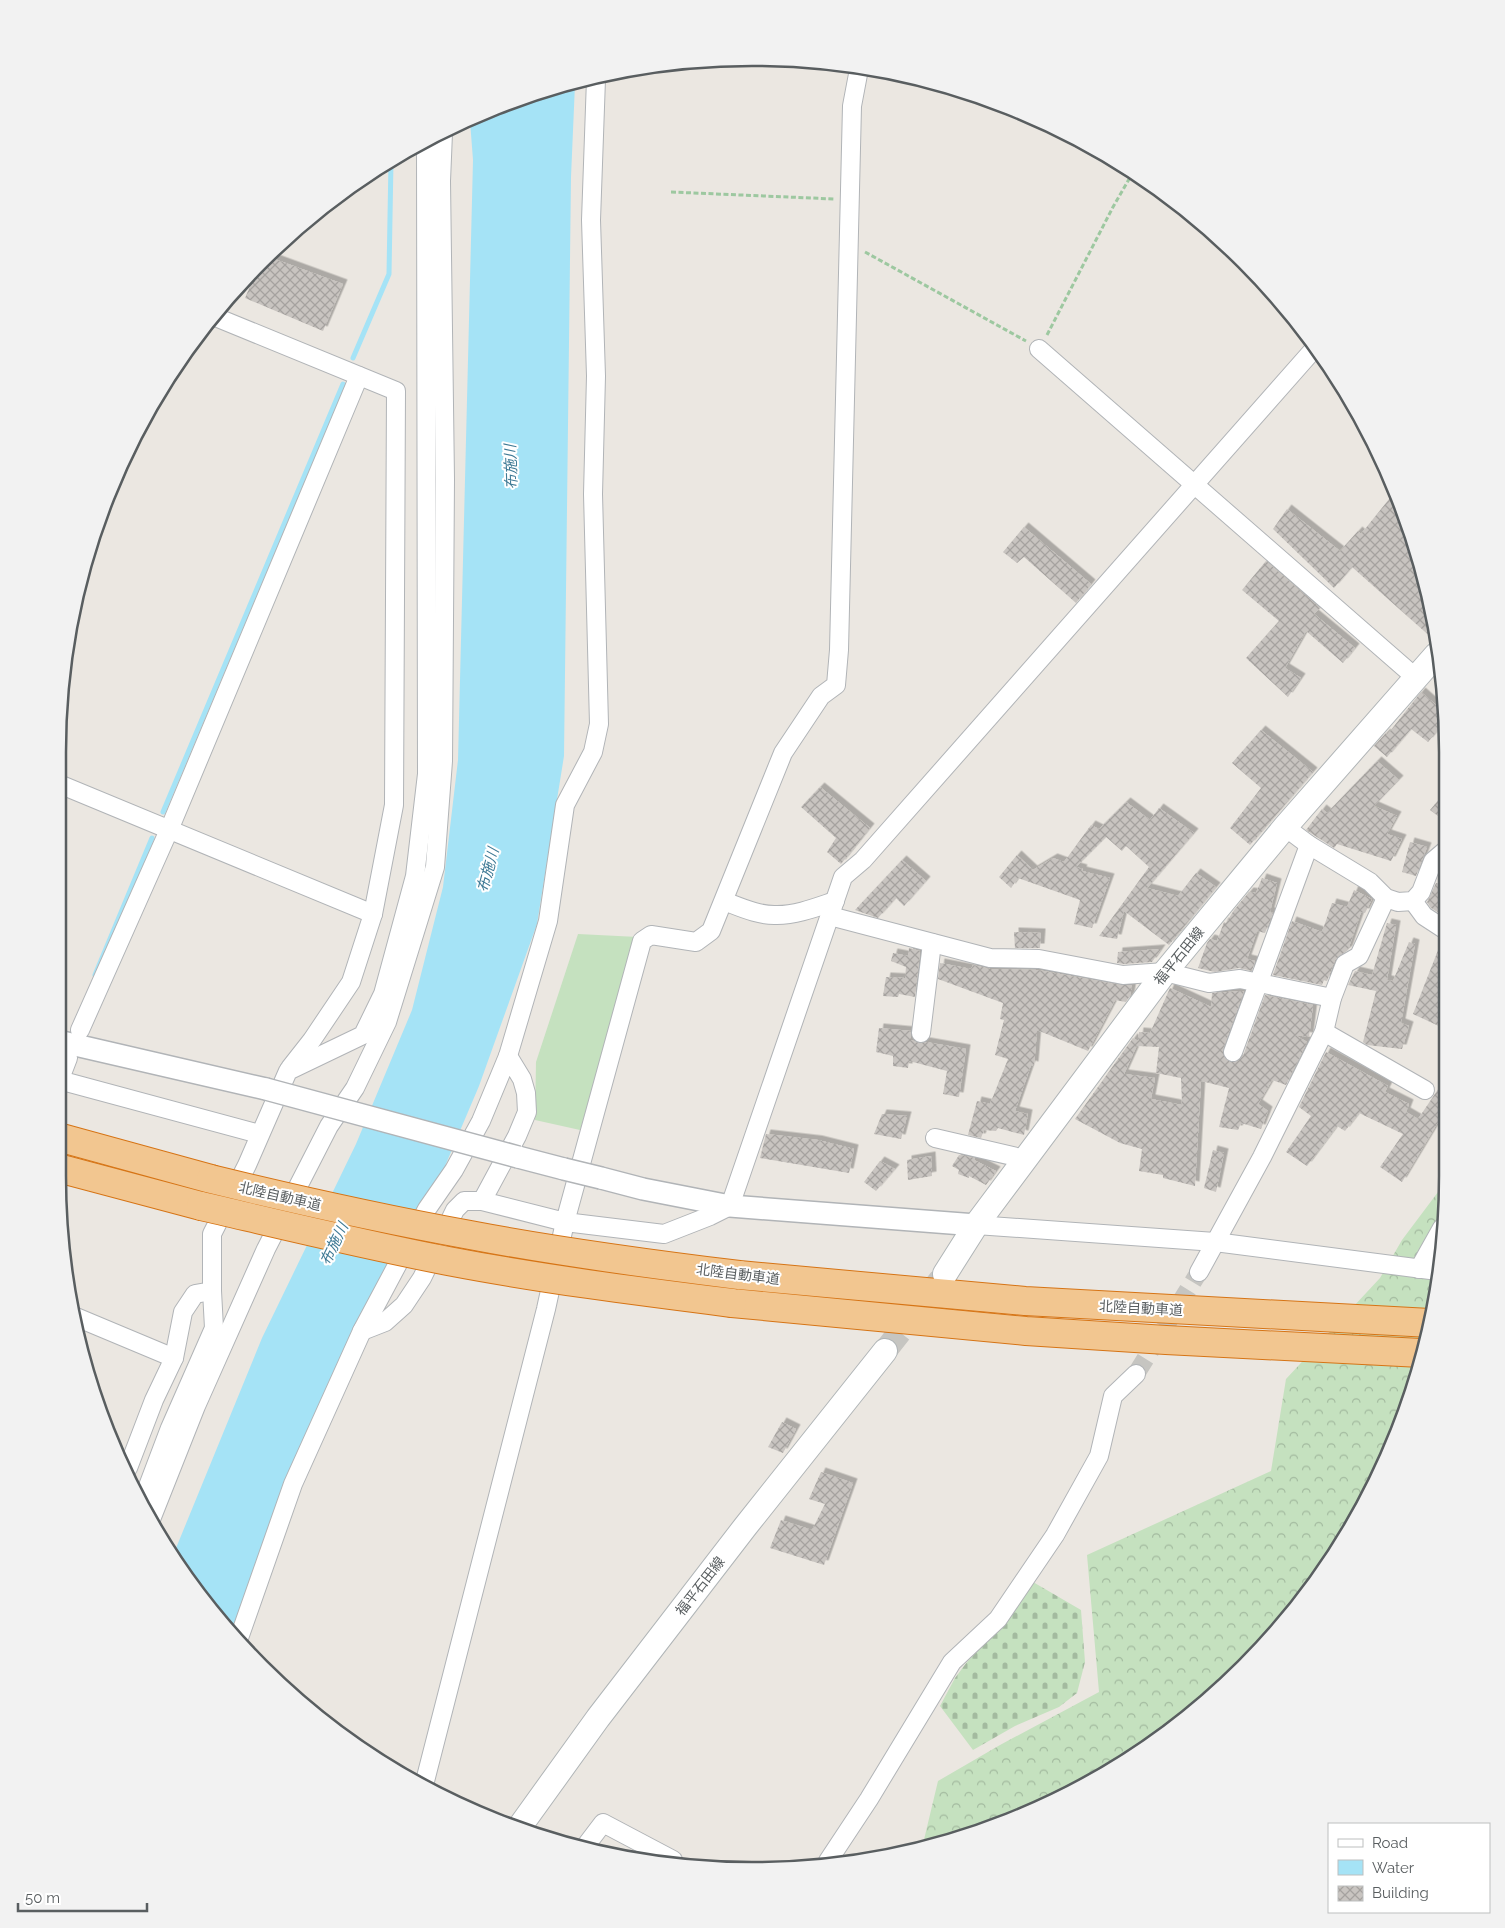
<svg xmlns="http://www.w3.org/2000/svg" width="1505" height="1928" font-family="Raleway,'Noto Sans JP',sans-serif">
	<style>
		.grass { fill: #c5e1bf }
		.forest { fill: url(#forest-crowns) }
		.cemetery { fill: url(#cemetery-stones) }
		.water { fill: #a5e3f6 }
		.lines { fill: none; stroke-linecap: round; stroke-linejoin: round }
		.stream { stroke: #a5e3f6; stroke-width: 5 }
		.building { fill: url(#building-cross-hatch); fill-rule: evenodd; filter: url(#shadow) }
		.minor-tunnel { stroke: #c6c5c1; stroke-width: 18; stroke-dasharray: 18 9; stroke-linecap: butt }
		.secondary-tunnel { stroke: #c6c5c1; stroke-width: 24; stroke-dasharray: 24 12; stroke-linecap: butt }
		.minor-casing { stroke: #b1b4b7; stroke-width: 20 }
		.tertiary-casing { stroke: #b1b4b7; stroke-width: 24 }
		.secondary-casing { stroke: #b0b5b7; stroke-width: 26 }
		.motorway-casing { stroke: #d67415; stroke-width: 30 }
		.path { stroke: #9dc8a0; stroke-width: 3; stroke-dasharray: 5 2.5; stroke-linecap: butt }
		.minor { stroke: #fff; stroke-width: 18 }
		.tertiary { stroke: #fff; stroke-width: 21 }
		.secondary { stroke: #fff; stroke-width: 24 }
		.motorway { stroke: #f2c690; stroke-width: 28 }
		.tertiary-bridge-casing { stroke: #b1b4b7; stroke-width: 24; stroke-linecap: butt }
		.motorway-bridge-casing { stroke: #d67415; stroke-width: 30; stroke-linecap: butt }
		.tertiary-bridge { stroke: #fff; stroke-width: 21 }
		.motorway-bridge { stroke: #f2c690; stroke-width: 28 }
		.labels { text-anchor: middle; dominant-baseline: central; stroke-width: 4; stroke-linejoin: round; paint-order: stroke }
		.street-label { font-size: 14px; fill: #595e60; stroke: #fff }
		.water-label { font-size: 15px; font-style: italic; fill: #3f7a95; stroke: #fff }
		.rim { fill: none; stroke: #595e60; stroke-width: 2.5 }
	</style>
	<defs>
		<pattern id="forest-crowns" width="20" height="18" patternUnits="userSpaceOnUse" patternTransform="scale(1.25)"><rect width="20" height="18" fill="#c5e1bf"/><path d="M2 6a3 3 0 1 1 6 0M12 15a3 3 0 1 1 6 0" fill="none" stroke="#a3ba9f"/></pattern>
		<pattern id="cemetery-stones" width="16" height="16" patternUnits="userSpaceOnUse" patternTransform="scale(1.25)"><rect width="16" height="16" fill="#c5e1bf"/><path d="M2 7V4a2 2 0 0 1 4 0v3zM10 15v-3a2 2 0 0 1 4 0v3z" fill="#a3ba9f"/></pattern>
		<pattern id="building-cross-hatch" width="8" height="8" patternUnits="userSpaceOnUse" patternTransform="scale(1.25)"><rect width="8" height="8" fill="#c8c4c0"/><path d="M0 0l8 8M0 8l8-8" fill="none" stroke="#a5a29f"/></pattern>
		<filter id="shadow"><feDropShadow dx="4.5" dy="-4.5" stdDeviation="0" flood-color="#0004"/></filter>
	</defs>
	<rect width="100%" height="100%" fill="#ebe7e1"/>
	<polygon class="grass" points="578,934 638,937 580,1130 535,1120 536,1062"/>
	<polygon class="forest" points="1447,1180 1434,1311 1394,1442 1330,1562 1244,1667 1100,1777 933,1847 922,1848 938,1781 1000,1745 1099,1692 1087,1555 1271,1471 1286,1379 1380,1278 1402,1240"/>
	<polygon class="cemetery" points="1033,1582 1081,1610 1085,1662 1077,1693 1059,1707 1015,1726 973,1750 940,1706 955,1678 967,1662 1007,1619"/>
	<polygon class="water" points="575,84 571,177 564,756 537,924 479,1086 386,1305 311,1426 233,1631 174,1553 262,1338 356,1144 412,1010 443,887 458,760 473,160 470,121 529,94"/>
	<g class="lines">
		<g class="stream">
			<polyline points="353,358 389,274 391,161"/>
			<polyline points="163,812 343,384"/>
			<polyline points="95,975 152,838"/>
		</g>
	</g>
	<g class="building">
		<polygon points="269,257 343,284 323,331 245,298 257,270"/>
		<polygon points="1394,493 1411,529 1433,639 1352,567 1334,588 1273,529 1287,509 1340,551 1358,531 1361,534"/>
		<polygon points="1024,527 1091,584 1076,603 1024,557 1017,563 1003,552"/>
		<polygon points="1266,561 1320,608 1314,614 1355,648 1343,663 1306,631 1285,668 1301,678 1288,697 1246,658 1279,621 1242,590"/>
		<polygon points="1421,692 1446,714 1446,721 1428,742 1411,729 1387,757 1374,746 1386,733 1387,735"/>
		<polygon points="1261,730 1313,772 1250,845 1230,828 1261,788 1232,763"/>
		<polygon points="1377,761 1399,780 1374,806 1397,816 1387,834 1402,839 1391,861 1337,844 1334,848 1306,830 1322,809 1327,813"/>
		<polygon points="820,787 870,828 841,864 827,852 836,838 801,807"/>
		<polygon points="1446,791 1446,822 1430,810"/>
		<polygon points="1126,802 1150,820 1159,808 1194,833 1147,888 1178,896 1196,873 1216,887 1169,945 1124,911 1117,939 1099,936 1149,867 1126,846 1122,851 1106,837 1076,867 1083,869 1082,871 1110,878 1092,928 1074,924 1080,900 1018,878 1011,888 999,877 1017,855 1033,870 1053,858 1064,862 1091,825 1099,829"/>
		<polygon points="1410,842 1427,847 1416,876 1402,872"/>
		<polygon points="902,860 926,881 904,906 896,898 878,918 855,910"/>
		<polygon points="1262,878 1277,883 1270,912 1273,913 1265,933 1257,931 1247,959 1255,961 1252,971 1239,968 1215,972 1198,968 1207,943 1210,939 1217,941 1224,922 1226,923 1234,910 1249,892 1256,893"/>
		<polygon points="1436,883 1445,886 1444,902 1447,904 1447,918 1431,908 1427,902"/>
		<polygon points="1354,890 1372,899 1365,913 1361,912 1348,950 1335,960 1327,981 1324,980 1322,985 1273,975 1292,921 1322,932 1332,903 1347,907"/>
		<polygon points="1387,923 1396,925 1387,980 1393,981 1409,942 1415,944 1401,1023 1409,1026 1402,1049 1367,1045 1363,1042 1376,991 1348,985 1355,971 1372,975"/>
		<polygon points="1014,932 1041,933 1040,948 1015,948"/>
		<polygon points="1442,940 1447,942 1447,1019 1443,1028 1413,1014"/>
		<polygon points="909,948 920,951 915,997 899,994 898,997 883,996 886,977 905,978 906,967 891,961 893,953 908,956"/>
		<polygon points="1161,949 1152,962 1124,964 1117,963 1118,952"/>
		<polygon points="940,963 971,969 973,965 990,969 1038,970 1121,985 1132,985 1130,996 1126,1002 1115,1000 1088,1051 1037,1030 1034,1066 1031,1065 1015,1111 1028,1114 1024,1135 998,1128 996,1131 984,1130 981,1138 968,1135 977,1101 990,1104 1008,1059 995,1055 1004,1020 1000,1019 1003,1003 938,979"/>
		<path d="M1170,988L1211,1007L1212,993L1244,991L1223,1049L1225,1058L1230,1062H1235L1243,1056L1265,995L1313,1005L1309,1037L1295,1035L1307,1042L1286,1085L1272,1080L1258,1104L1268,1111L1261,1129L1241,1123L1238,1130L1219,1127L1229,1088L1201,1081L1195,1186L1163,1178V1175L1139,1171L1142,1149L1120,1143L1075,1119L1133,1038L1138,1041L1139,1032L1150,1033ZM1138,1043L1137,1046L1159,1047L1156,1073L1181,1078L1182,1105L1151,1099L1155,1078L1124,1074Z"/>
		<polygon points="879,1028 911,1031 911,1040 919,1043 926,1042 966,1049 959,1097 943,1094 947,1071 909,1061 908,1068 893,1066 893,1056 876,1052"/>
		<polygon points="1326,1052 1388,1086 1385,1092 1409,1104 1406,1112 1418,1119 1447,1076 1447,1107 1402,1182 1380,1167 1403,1134 1359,1113 1345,1131 1337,1126 1307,1166 1286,1152 1311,1116 1299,1107"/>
		<polygon points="882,1114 907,1116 901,1139 874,1134"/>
		<polygon points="766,1134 818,1140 854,1149 849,1173 760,1158"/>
		<polygon points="1213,1150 1224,1153 1216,1192 1204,1188"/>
		<polygon points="959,1155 975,1158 974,1160 996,1171 986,1185 969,1176 969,1178 958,1174 959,1170 952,1166"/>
		<polygon points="931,1156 932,1176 908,1180 907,1160"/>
		<polygon points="880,1161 895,1169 876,1191 864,1182"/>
		<polygon points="782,1422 796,1429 783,1453 768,1447"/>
		<polygon points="821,1472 853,1483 824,1565 770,1548 781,1520 812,1530 825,1504 809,1499"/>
	</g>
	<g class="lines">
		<polyline class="minor-tunnel" points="1136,1374 1199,1272"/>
		<polyline class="secondary-tunnel" points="885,1351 941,1279"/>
		<g class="minor-casing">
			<g id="minor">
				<polyline points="213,316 396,391 394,805 373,914 351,982 312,1040 290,1068"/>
				<polyline points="1039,349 1415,677"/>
				<polyline points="59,784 373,914"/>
				<polyline points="1285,827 1309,845 1370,882 1386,898 1398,902 1413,901 1421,892 1433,861 1446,850"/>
				<path d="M724,901C740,907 759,916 777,915C797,915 817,907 835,901"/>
				<polyline points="1413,901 1424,916 1447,931"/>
				<polyline points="830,916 990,958 1039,959 1123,975 1165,972 1209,983 1240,979 1332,998"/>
				<polyline points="80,1030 169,830 359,376"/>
				<polyline points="1324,1032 1425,1090"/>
				<polyline points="921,1033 932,943"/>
				<polyline points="1233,1052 1309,845"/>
				<polyline points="508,1056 548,921 565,805 593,752 599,724 593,494 596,376 591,220 596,79"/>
				<polyline points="59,1080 259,1134"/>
				<polyline points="58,1084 68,1058"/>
				<polyline points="935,1138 1025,1159"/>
				<polyline points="482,1201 464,1201 455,1210 422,1278 404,1305 385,1322 362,1331 427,1209 454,1170 481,1121 508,1056 522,1079 526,1093 527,1112 517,1136 482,1201 565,1222 642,941 651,935 696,942 711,931 783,753 821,696 836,685 839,650 852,106 859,69"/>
				<polyline points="976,1225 1215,1242 1438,1271"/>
				<polyline points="1419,1269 1442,1228"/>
				<polyline points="1199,1272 1262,1157 1324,1032 1332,998 1345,964 1359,956 1386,898"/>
				<polyline points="76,1317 174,1358"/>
				<polyline points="128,1468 154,1400 174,1358 183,1312 195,1294 212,1291 212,1234 247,1165 288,1071 363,1035 383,994 415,876 427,774 426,141"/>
				<polyline points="142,1502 170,1428 214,1328 212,1291"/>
				<polyline points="150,1522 196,1406 266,1249 329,1126 355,1088 387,1022 435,867 443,761 445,479 441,181 443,133"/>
				<polyline points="239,1638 293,1484 362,1331"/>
				<polyline points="424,1785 546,1309 565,1222 664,1234 710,1216 730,1206 843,877 863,860 1314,349"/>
				<polyline points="584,1848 603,1823 673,1860"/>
				<polyline points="828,1861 869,1799 952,1662 998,1619 1055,1535 1099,1456 1113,1396 1136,1374"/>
			</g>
		</g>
		<g class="tertiary-casing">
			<g id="tertiary">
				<polyline points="58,1041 266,1089"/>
				<polyline points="518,1157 564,1169"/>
				<polyline points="601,1178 643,1189 730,1206 976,1225"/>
			</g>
		</g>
		<g class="secondary-casing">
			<g id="secondary">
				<polyline points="945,1274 976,1225 1165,972 1285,827 1436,655"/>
				<polyline points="521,1825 598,1718 745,1527 885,1351"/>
			</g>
		</g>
		<g class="motorway-casing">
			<g id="motorway">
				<polyline points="58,1137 211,1179"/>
				<polyline points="58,1168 201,1206"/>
				<polyline points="739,1275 1025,1301 1430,1323"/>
				<polyline points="732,1303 1026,1331 1166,1340 1421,1353"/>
			</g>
		</g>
		<g class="path">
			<polyline points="671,192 834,199"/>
			<polyline points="865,252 1026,341"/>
			<polyline points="1047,335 1113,207 1132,174"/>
		</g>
		<use href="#minor" class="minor"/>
		<use href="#tertiary" class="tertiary"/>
		<use href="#secondary" class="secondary"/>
		<use href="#motorway" class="motorway"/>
		<g class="tertiary-bridge-casing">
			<g id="tertiary-bridge">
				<polyline points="266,1089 518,1157"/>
				<polyline points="564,1169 601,1178"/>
			</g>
		</g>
		<g class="motorway-bridge-casing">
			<g id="motorway-bridge">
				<path d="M211,1179C297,1200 383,1219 470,1235C559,1252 649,1264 739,1275"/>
				<path d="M201,1206C283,1225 365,1245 448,1261C542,1279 637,1291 732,1303"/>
			</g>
		</g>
		<use href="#tertiary-bridge" class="tertiary-bridge"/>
		<use href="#motorway-bridge" class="motorway-bridge"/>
	</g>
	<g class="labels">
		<g class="street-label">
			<text transform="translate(1179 956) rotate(-51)">福平石田線</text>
			<text transform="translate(280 1196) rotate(13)">北陸自動車道</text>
			<text transform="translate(738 1274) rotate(7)">北陸自動車道</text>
			<text transform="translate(1141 1308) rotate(3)">北陸自動車道</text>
			<text transform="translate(700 1586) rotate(-52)">福平石田線</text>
		</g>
		<g class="water-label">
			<text transform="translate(511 467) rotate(-92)">布施川</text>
			<text transform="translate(488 870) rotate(-75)">布施川</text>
			<text transform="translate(334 1244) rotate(-64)">布施川</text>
		</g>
	</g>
	<path d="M0 0H1505V1928H0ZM752 66H753A686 686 0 0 1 1439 752V1176A686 686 0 0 1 753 1862H752A686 686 0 0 1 66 1176V752A686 686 0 0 1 752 66Z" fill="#f2f2f2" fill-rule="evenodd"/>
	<path class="rim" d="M752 66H753A686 686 0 0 1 1439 752V1176A686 686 0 0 1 753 1862H752A686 686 0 0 1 66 1176V752A686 686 0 0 1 752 66Z"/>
	<rect x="1328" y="1823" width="162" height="90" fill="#ffffff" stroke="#bdbfbf"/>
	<rect x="1338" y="1839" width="25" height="8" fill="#ffffff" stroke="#bdbfbf"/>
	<text x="1372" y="1848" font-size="15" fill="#595e60">Road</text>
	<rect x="1338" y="1860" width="25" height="15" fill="#a5e3f6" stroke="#bdbfbf"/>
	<text x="1372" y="1873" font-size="15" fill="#595e60">Water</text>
	<rect x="1338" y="1886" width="25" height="15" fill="url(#building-cross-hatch)" stroke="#bdbfbf"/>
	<text x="1372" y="1898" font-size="15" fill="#595e60">Building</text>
	<path d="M18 1903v8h129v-8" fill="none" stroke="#595e60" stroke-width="2.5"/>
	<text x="25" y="1903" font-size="15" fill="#595e60" stroke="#ffffff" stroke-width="4" paint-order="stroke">50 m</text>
</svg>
